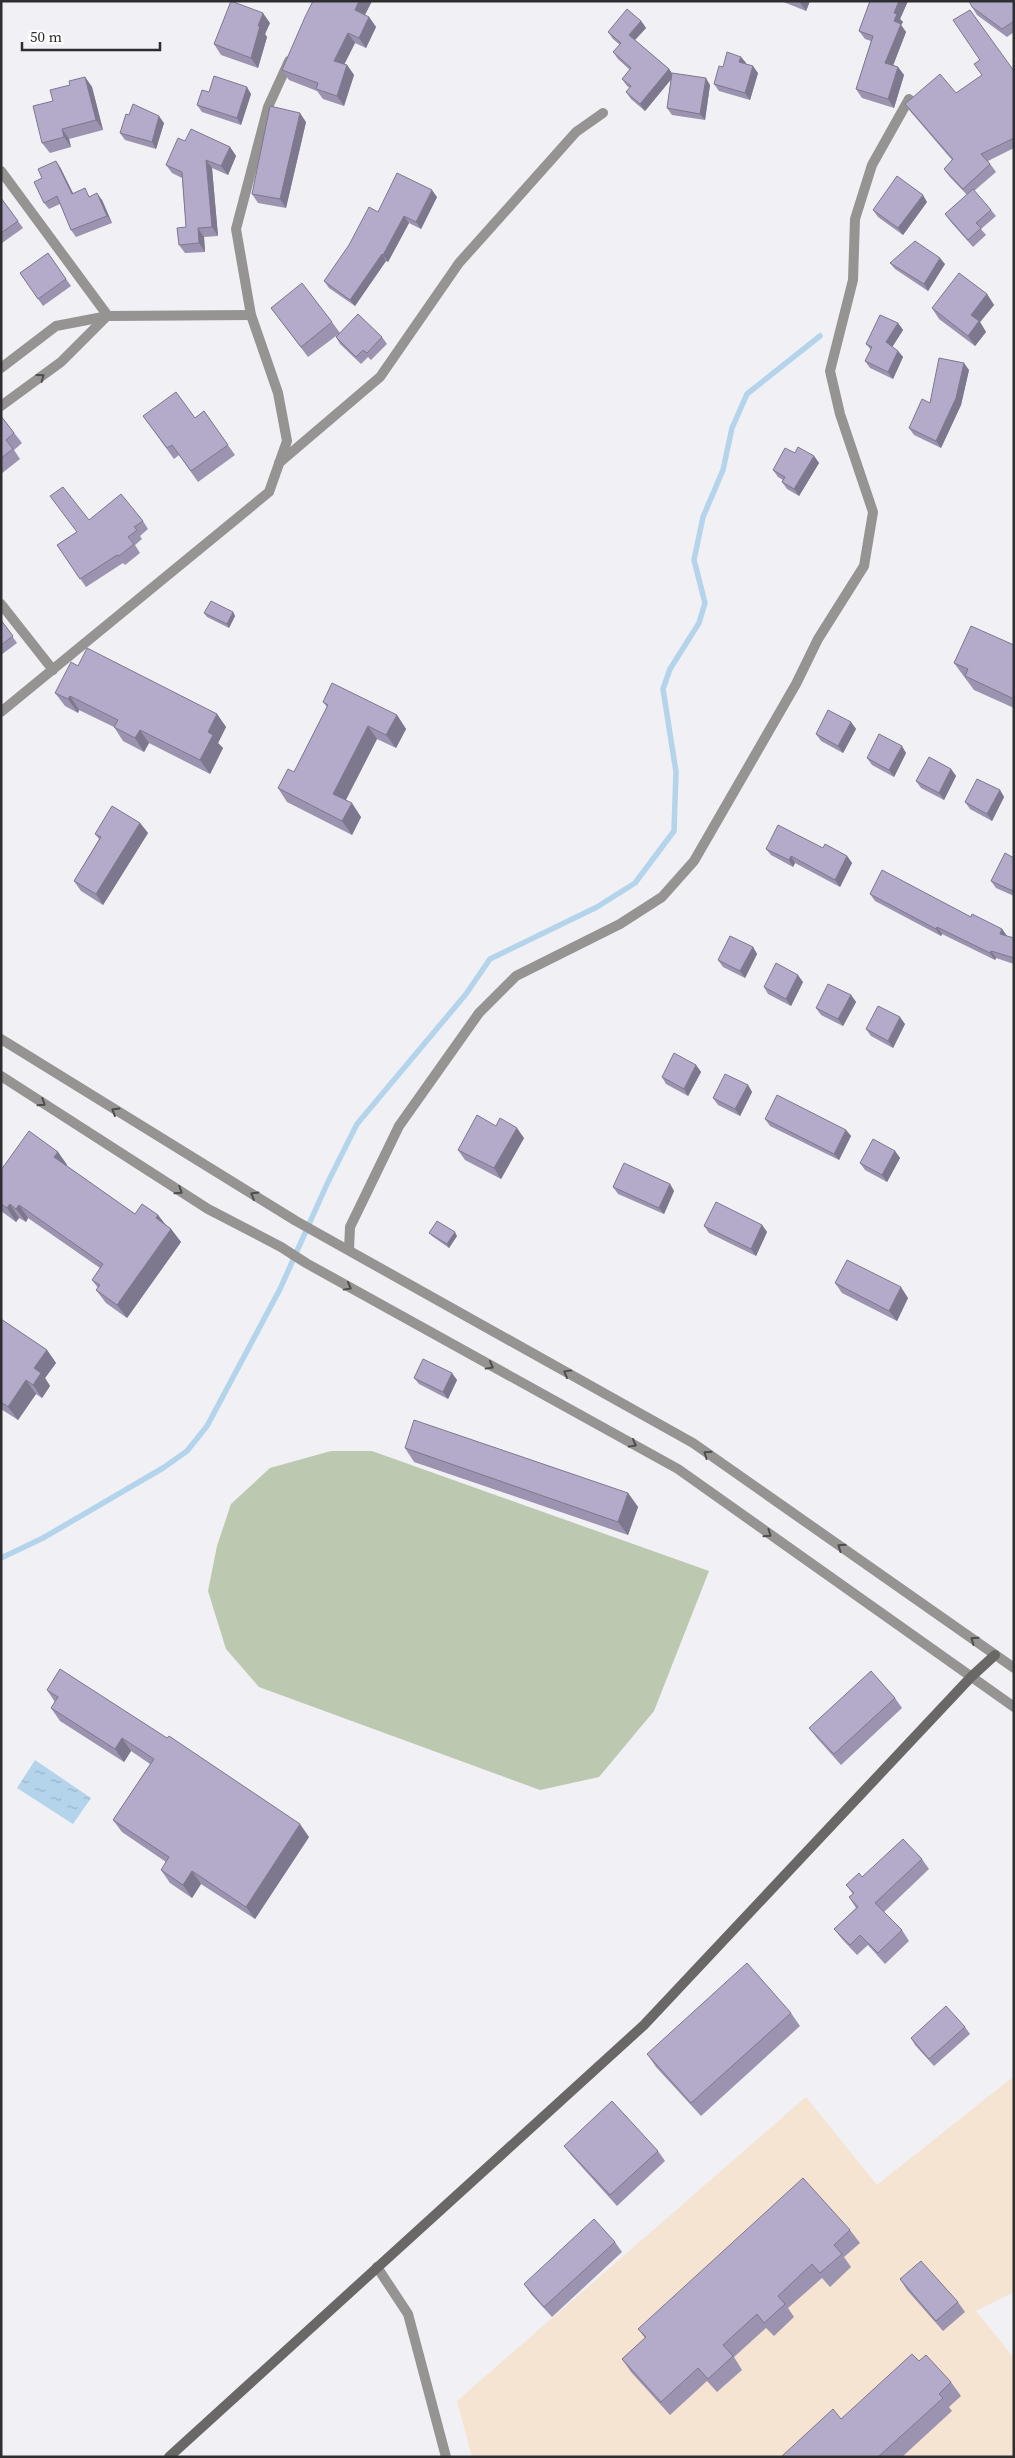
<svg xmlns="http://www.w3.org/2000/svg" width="1015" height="2458" font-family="'Source Serif 4',serif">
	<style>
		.education { fill: #f4e4d1 }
		.garden { fill: #bcc8b0 }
		.water { fill: url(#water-ripples) }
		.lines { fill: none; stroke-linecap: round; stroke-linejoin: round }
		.stream { stroke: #b3d4ea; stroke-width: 5.5 }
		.minor { stroke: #959492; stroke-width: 10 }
		.tertiary { stroke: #959492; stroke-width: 10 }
		.secondary { stroke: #6a6866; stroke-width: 10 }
		.wall { fill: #9b93af }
		.shaded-wall { fill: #7e788e }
		.building { fill: #b4abcb; stroke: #7e788e }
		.oneway { stroke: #4d4d4d }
	</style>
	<defs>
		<pattern id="water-ripples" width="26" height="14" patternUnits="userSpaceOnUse" patternTransform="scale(1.25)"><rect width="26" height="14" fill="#b3d4ea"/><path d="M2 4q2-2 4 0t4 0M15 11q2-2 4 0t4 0" fill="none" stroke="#9ab6c9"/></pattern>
	</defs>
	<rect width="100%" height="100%" fill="#f0f0f5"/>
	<polygon class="education" points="1014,2076 1014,2292 976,2311 1014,2358 1014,2457 472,2457 457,2401 806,2097 877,2185"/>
	<polygon class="garden" points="331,1451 372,1451 709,1571 654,1711 599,1777 540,1790 259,1687 226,1649 208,1591 217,1546 231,1504 270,1468"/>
	<polygon class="water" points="35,1760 91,1798 73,1824 17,1788"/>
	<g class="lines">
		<polyline class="stream" points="1,1558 43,1538 163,1468 187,1451 207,1426 280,1289 327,1184 357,1124 466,994 490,959 597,907 635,883 674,831 676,772 663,689 670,669 699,623 705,603 694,560 703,517 723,470 732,428 747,394 820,336"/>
		<g class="minor">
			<polyline points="1,171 108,316"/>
			<polyline points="1,368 56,326 108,316 251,315"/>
			<polyline points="1,406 61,362 107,316"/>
			<polyline points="279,463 380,377 459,263 576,132 603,113"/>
			<polyline points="1,604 53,670"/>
			<polyline points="349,1250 350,1227 399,1126 479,1013 516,976 620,924 662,897 694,861 796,684 818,639 864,566 873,512 840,414 830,371 853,280 855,219 872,165 909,99"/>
			<polyline points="377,2267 408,2314 446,2457"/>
		</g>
		<g class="tertiary">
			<polyline points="1,712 269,492 287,441 278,393 251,315 236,229 268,107 289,61"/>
			<polyline points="1,1039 296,1221 693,1443 1014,1668"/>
			<polyline points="1,1076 208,1209 281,1247 306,1263 678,1469 1014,1707"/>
		</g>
		<polyline class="secondary" points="169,2457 644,2025 971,1677 995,1655"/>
	</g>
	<g class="wall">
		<polygon points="313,1 372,1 365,15 369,17 376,27 366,48 355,43 344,64 347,65 354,75 344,106 323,99 317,91 289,80 282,70"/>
		<polygon points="781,1 810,1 806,11"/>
		<polygon points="870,1 908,1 900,19 903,22 901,25 906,32 893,65 898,67 904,75 894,108 862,98 856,89 871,41 865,39 859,31"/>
		<polygon points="1014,1 1014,32 1007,37 977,15 972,7"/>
		<polygon points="641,21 646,28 635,40 669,69 672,74 710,85 705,120 672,115 667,108 671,79 645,111 631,99 626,92 630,88 627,86 622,79 630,70 618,59 613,52 620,45 613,39 608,32"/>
		<polygon points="270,23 265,34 267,37 258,68 221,55 214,44"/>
		<polygon points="741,57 746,63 745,64 758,73 750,100 719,91 714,84"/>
		<polygon points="1014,71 1014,148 988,161 996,172 974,191 991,210 996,216 981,229 986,235 973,247 950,221 945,214 967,195 949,176 944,169 952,160 910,111 905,104 956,93"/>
		<polygon points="85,77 92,87 103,130 69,139 71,147 50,153 42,143 53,101 70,85"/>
		<polygon points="209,92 251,94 241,125 202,112 197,105"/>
		<polygon points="306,122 286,208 258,203 252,194"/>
		<polygon points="164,123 156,149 125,140 120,133"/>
		<polygon points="185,141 230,147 236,156 228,175 212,168 218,236 204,237 205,252 185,253 179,245 186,227 182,178 172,173 166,165"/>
		<polygon points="60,167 73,194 90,196 102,200 112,223 76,237 71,230 60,204 49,209 44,203 42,178"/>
		<polygon points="437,197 421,229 409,223 388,262 386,261 355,306 329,288 324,281 378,212"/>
		<polygon points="1,198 23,228 2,243 1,242"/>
		<polygon points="927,202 903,235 878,217 873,210"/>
		<polygon points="48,253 71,286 43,306 20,273"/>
		<polygon points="890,263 945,264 928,291 895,269"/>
		<polygon points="987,294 994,305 980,322 986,332 975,346 939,319 932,308"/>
		<polygon points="271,308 332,322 340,333 308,357"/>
		<polygon points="898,323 903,330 892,347 898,351 903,357 893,379 870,368 865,361 871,350 866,344"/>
		<polygon points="336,337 382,337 387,344 371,360 368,357 361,364 340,344"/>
		<polygon points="969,370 961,405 941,448 914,435 909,428 930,403"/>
		<polygon points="204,411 235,455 198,482 179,455 174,459 143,416 195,418"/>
		<polygon points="1,416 22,443 14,450 20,459 1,474"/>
		<polygon points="795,453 814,456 819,463 799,496 787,489 782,482 783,480 778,477 773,470"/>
		<polygon points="89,520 143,521 148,529 140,536 142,539 135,545 140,553 125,565 123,563 86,587 57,545 76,532"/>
		<polygon points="233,612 235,616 229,628 207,617 204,613"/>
		<polygon points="1,620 17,643 1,655"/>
		<polygon points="1014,645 1014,708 974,690 954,663"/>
		<polygon points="78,666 217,714 226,727 218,743 223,748 210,774 149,743 144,752 123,741 114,727 79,710 78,713 65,706 55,693"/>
		<polygon points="323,702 397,715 406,729 396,748 377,739 346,800 361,817 352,835 287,802 278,788 294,772 327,707"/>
		<polygon points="851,722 856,729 843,753 821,741 816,734"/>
		<polygon points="906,753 894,777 872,765 867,758"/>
		<polygon points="951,769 956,776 944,800 921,788 916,781"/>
		<polygon points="1000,790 1004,797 992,821 970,809 965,802"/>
		<polygon points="140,823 148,833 103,905 81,891 74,881 99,839 95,834"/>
		<polygon points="823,848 847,856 852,863 840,887 795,863 793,867 771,855 766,849"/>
		<polygon points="1014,858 1014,896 996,888 991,881"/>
		<polygon points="870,894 971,917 1002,929 1007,936 1014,938 1014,964 996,958 995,960 942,934 941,936 875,901"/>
		<polygon points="753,947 757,954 745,978 723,967 718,960"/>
		<polygon points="803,982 791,1006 768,994 764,987"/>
		<polygon points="851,995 856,1002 843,1026 821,1015 816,1008"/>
		<polygon points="905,1024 893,1048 871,1036 866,1029"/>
		<polygon points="696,1065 701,1072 688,1096 666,1084 662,1077"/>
		<polygon points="748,1085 752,1092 740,1116 718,1105 713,1098"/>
		<polygon points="765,1119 846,1130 851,1136 839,1160 770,1126"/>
		<polygon points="496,1126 524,1138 501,1179 465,1160 458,1150"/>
		<polygon points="895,1151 900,1158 887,1182 865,1170 860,1163"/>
		<polygon points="58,1152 67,1165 67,1166 135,1214 158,1215 165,1224 171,1229 181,1242 127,1318 106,1303 96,1290 98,1288 92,1280 100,1268 28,1218 26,1222 19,1218 16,1222 1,1211 1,1170"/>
		<polygon points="670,1184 674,1191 664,1214 618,1194 613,1187"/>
		<polygon points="762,1225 767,1232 756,1256 709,1233 704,1226"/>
		<polygon points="429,1233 457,1236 449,1248 432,1236"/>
		<polygon points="835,1283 908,1298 897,1321 842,1293"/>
		<polygon points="1,1319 47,1350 56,1363 45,1378 50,1386 42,1398 36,1394 18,1420 1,1409"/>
		<polygon points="414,1378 457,1380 448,1399 419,1384"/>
		<polygon points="405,1448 628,1493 638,1507 628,1535 414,1462"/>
		<polygon points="47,1690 309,1837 255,1919 201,1884 192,1898 170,1883 161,1870 166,1862 122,1832 113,1820 150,1764 131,1751 124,1762 60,1721 51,1708 55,1702"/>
		<polygon points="895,1698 902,1708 841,1765 817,1738 809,1728"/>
		<polygon points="922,1859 929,1869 884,1912 902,1930 909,1941 885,1964 868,1945 857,1955 842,1939 834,1929 856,1908 849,1897 853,1894 846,1885 862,1877"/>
		<polygon points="791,2013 800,2026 701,2116 656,2067 647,2054"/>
		<polygon points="965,2027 970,2034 934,2066 915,2045 911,2038"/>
		<polygon points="564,2146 658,2151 665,2161 617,2206 572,2156"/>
		<polygon points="850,2230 860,2243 844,2257 851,2267 830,2287 822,2278 788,2308 794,2317 774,2336 766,2328 734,2357 742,2370 717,2392 707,2381 670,2415 631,2372 622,2359 645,2338 638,2329"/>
		<polygon points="615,2242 622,2252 552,2317 531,2294 524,2284"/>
		<polygon points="900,2279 958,2302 965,2312 943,2331 907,2290"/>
		<polygon points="919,2361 951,2382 961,2396 949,2407 952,2411 902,2457 781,2457 841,2419"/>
	</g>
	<g class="shaded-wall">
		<polygon points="359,1 372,1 362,20 355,10"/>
		<polygon points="799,1 810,1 806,11"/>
		<polygon points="899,1 908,1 900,19 903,22 901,25 906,32 891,71 885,63 894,21 894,13"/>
		<polygon points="263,13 270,23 265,34 267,37 258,68 251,58 258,26"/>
		<polygon points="369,17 376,27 366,48 359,38"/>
		<polygon points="641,21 646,28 633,42 629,35"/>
		<polygon points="348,33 355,43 341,71 334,61"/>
		<polygon points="741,57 746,63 744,69 739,62"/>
		<polygon points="347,65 354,75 344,106 337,96"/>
		<polygon points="753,66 758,73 750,100 745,93"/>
		<polygon points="898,67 904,75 894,108 888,99"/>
		<polygon points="669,69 674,76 645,111 640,104"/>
		<polygon points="85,77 92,87 103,130 96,120"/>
		<polygon points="706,78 710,85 705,120 700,114"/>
		<polygon points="247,87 251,94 241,125 237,118"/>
		<polygon points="300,113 306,122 286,208 280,199"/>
		<polygon points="159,116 164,123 156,149 152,142"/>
		<polygon points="62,129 69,139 71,147 64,137"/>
		<polygon points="230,147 236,156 228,175 221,166"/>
		<polygon points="206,160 212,168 218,236 212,227"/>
		<polygon points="56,161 60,167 77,201 72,194"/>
		<polygon points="432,190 437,197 421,229 416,222"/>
		<polygon points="97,193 102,200 112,223 107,216"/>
		<polygon points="923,195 927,202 903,235 898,228"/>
		<polygon points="404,216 409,223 388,262 383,255"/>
		<polygon points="198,228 204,237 205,252 199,243"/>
		<polygon points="382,254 386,261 355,306 350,300"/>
		<polygon points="940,258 945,264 928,291 924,284"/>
		<polygon points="987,294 994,305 980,322 986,332 975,346 968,336 971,315"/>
		<polygon points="898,323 903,330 891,349 886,342"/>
		<polygon points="898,351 903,357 893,379 888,372"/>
		<polygon points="964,363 969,370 961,405 941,448 936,441"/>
		<polygon points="814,456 819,463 799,496 794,489"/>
		<polygon points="233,612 235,616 229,628 227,624"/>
		<polygon points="70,696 79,710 78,713 68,699"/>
		<polygon points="217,714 226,727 218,743 223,748 210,774 200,760 208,732"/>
		<polygon points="397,715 406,729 396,748 386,735"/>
		<polygon points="851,722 856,729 843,753 838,746"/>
		<polygon points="368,726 377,739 342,807 333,794"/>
		<polygon points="140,730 149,743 144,752 135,738"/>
		<polygon points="902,746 906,753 894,777 889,770"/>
		<polygon points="951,769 956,776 944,800 939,793"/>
		<polygon points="1000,790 1004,797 992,821 987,814"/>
		<polygon points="352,803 361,817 352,835 342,821"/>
		<polygon points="140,823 148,833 103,905 96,894"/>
		<polygon points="791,856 795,863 793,867 789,860"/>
		<polygon points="847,856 852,863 840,887 835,880"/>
		<polygon points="937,927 942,934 941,936 936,929"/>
		<polygon points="1002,929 1007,936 1005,941 1000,934"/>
		<polygon points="753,947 757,954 745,978 740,971"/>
		<polygon points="991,951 996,958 995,960 990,953"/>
		<polygon points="798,975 803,982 791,1006 786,999"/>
		<polygon points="851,995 856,1002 843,1026 838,1019"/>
		<polygon points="900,1017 905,1024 893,1048 888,1041"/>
		<polygon points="696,1065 701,1072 688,1096 684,1089"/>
		<polygon points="748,1085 752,1092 740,1116 735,1109"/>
		<polygon points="517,1128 524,1138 501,1179 494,1168"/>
		<polygon points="846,1130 851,1136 839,1160 834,1154"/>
		<polygon points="895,1151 900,1158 887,1182 882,1175"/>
		<polygon points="58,1152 67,1165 64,1170 54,1157"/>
		<polygon points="670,1184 674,1191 664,1214 659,1208"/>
		<polygon points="10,1204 19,1218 16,1222 7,1208"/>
		<polygon points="19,1205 28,1218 26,1222 16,1209"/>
		<polygon points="158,1215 168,1228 156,1218"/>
		<polygon points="762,1225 767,1232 756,1256 751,1249"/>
		<polygon points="171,1229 181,1242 127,1318 117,1305"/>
		<polygon points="455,1232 457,1236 449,1248 447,1244"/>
		<polygon points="901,1287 908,1298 897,1321 889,1311"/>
		<polygon points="47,1350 56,1363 45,1378 50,1386 42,1398 33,1385 34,1368"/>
		<polygon points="452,1373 457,1380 448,1399 443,1392"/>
		<polygon points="26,1380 36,1394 18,1420 8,1407"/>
		<polygon points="628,1493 638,1507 628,1535 618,1522"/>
		<polygon points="122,1738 131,1751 124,1762 115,1749"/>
		<polygon points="300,1824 309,1837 255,1919 246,1907"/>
		<polygon points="192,1871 201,1884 192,1898 183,1885"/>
	</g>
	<g class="building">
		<polygon points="231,1 263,13 258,26 260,26 251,58 214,44"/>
		<polygon points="313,1 359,1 355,10 369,17 359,38 348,33 334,61 347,65 337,96 316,89 318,83 282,70 305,17"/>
		<polygon points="870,1 899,1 894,13 897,14 894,21 901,24 885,63 898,67 888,99 856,89 873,36 859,31"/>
		<polygon points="969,1 1014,1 1014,21 1002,29 972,7"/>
		<polygon points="627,9 641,21 629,35 669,69 640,104 626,92 631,86 622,79 631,68 613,52 621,43 608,32"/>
		<polygon points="970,10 1014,71 1014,138 981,154 990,164 963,189 944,169 953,159 905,104 940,74 956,93 982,75 974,64 980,60 953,20"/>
		<polygon points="727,52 741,57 739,62 753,66 745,93 714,84 719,66 723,67"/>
		<polygon points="672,73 706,78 700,114 667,108"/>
		<polygon points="214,76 247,87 237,118 197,105 202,90 209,92"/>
		<polygon points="85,77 96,120 62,129 64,137 42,143 33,106 53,101 50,90 70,85 69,81"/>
		<polygon points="133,104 159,116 152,142 120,133 126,114 129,115"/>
		<polygon points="270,106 300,113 280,199 252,194"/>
		<polygon points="191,129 230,147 221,166 206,160 212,227 198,228 199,243 179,245 177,228 186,227 182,172 166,165 178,138 185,141"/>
		<polygon points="56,161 72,194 85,188 89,197 97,193 107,216 71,230 57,196 44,203 34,182 42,178 38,169"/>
		<polygon points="397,173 432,190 416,222 404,216 383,255 382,254 350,300 324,281 349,245 369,207 378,212"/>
		<polygon points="897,176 923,195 898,228 873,210"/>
		<polygon points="973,189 991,210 976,223 981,228 968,240 945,214"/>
		<polygon points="1,198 18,221 1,233"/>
		<polygon points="915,241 940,258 924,284 890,263"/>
		<polygon points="48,253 66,279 38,299 20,273"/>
		<polygon points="959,273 987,294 971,315 979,321 968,336 932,308"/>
		<polygon points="302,283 332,322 301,347 271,308"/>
		<polygon points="358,314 382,337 367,353 363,350 356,357 336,337"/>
		<polygon points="880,315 898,323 886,342 898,351 888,372 865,361 872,347 866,344"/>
		<polygon points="939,358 964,363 956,398 936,441 909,428 922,399 930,403"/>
		<polygon points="176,392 195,418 204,411 228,445 191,471 172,445 167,448 143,416"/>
		<polygon points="1,416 14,433 6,440 13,449 1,458"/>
		<polygon points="798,447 814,456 794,489 782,482 785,477 773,470 785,448 795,453"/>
		<polygon points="63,487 89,520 121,494 143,521 134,527 137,530 128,537 134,544 119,556 117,555 80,579 57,545 77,532 50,496"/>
		<polygon points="211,601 233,612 227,624 204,613"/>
		<polygon points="1,620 13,636 1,645"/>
		<polygon points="971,626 1014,645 1014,699 965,676 968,669 954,663"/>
		<polygon points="87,648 217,714 208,732 213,735 200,760 140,730 135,738 114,727 118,720 70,696 68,699 55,693 71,662 78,666"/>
		<polygon points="332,683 397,715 386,735 368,726 333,794 352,803 342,821 278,788 288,769 294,772 328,705 323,702"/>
		<polygon points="828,710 851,722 838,746 816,734"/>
		<polygon points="879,734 902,746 889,770 867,758"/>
		<polygon points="929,757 951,769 939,793 916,781"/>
		<polygon points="977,779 1000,790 987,814 965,802"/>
		<polygon points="112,806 140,823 96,894 74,881 101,837 95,834"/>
		<polygon points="778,825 823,848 825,844 847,856 835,880 791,856 789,860 766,849"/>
		<polygon points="1005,853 1014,858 1014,889 1013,891 991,881"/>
		<polygon points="882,870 971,917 972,914 1002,929 1000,934 1014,938 1014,958 991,951 990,953 937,927 936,929 870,894"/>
		<polygon points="730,936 753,947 740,971 718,960"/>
		<polygon points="776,963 798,975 786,999 764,987"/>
		<polygon points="828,984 851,995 838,1019 816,1008"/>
		<polygon points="878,1006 900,1017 888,1041 866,1029"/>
		<polygon points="674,1053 696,1065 684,1089 662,1077"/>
		<polygon points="725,1074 748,1085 735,1109 713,1098"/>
		<polygon points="777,1095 846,1130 834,1154 765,1119"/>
		<polygon points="477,1115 496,1126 500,1118 517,1128 494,1168 458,1150"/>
		<polygon points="29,1131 58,1152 54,1157 135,1214 142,1204 158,1215 156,1218 171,1229 117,1305 96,1290 100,1285 92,1280 103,1264 19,1205 16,1209 10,1204 7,1208 1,1204 1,1170"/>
		<polygon points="873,1139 895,1151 882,1175 860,1163"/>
		<polygon points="624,1163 670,1184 659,1208 613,1187"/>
		<polygon points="716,1202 762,1225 751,1249 704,1226"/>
		<polygon points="437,1221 455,1232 447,1244 429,1233"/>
		<polygon points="847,1260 901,1287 889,1311 835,1283"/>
		<polygon points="1,1319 47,1350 34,1368 41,1373 33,1385 26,1380 8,1407 1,1402"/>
		<polygon points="423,1359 452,1373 443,1392 414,1378"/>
		<polygon points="414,1420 628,1493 618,1522 405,1448"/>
		<polygon points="60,1669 167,1738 169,1736 300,1824 246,1907 192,1871 183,1885 161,1870 169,1857 113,1820 154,1759 122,1738 115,1749 51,1708 58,1697 47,1690"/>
		<polygon points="871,1671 895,1698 834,1754 809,1728"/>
		<polygon points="903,1839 922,1859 875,1903 902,1930 878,1953 860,1935 850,1945 834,1929 858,1907 849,1897 854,1893 846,1885 859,1873 862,1877"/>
		<polygon points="747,1963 791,2013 691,2103 647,2054"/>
		<polygon points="946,2006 965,2027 929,2059 911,2038"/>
		<polygon points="612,2101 658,2151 610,2195 564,2146"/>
		<polygon points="803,2178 850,2230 834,2245 842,2254 820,2273 812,2264 778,2296 785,2304 764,2323 757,2314 723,2345 733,2356 708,2379 698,2368 661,2402 622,2359 646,2337 638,2329"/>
		<polygon points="594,2219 615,2242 544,2307 524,2284"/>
		<polygon points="921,2261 958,2302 936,2321 900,2279"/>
		<polygon points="912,2354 919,2361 926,2355 951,2382 939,2394 943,2398 878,2457 781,2457 833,2409 841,2419"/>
	</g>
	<defs><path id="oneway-chevron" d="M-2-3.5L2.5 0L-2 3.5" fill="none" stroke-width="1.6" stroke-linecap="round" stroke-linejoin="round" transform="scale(1.25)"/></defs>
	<g class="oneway">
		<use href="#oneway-chevron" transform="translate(41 377) rotate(-36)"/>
		<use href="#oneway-chevron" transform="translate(42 1103) rotate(33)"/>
		<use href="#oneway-chevron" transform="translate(115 1111) rotate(-149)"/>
		<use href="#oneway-chevron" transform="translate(179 1191) rotate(33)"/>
		<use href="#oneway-chevron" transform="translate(254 1195) rotate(-149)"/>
		<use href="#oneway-chevron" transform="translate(348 1287) rotate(29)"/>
		<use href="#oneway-chevron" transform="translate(490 1366) rotate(29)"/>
		<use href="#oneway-chevron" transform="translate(567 1373) rotate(-151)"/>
		<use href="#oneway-chevron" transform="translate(633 1444) rotate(29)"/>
		<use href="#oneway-chevron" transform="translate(707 1454) rotate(-145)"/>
		<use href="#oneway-chevron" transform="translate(768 1534) rotate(35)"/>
		<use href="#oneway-chevron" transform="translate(841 1547) rotate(-145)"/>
		<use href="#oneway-chevron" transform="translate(974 1640) rotate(-145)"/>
	</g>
	<rect width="1015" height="2458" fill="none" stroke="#2e2e30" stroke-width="5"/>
	<path d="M22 42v8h138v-8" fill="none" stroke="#2e2e30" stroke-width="2.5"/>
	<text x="30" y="42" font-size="15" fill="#2e2e30" stroke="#ffffff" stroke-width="4" paint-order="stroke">50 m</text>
</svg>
